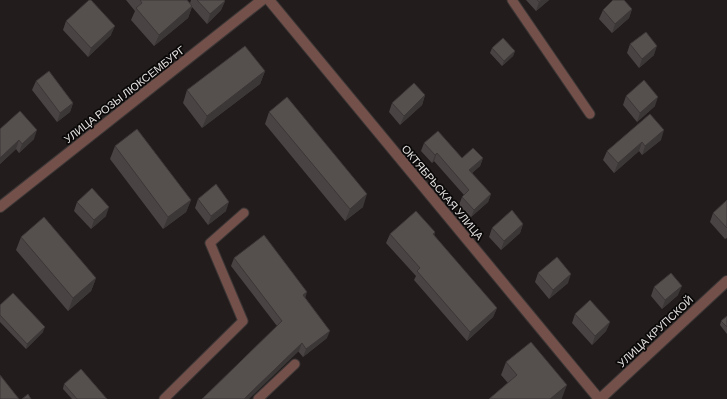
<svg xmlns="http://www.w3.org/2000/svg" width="727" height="399" font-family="Barlow,sans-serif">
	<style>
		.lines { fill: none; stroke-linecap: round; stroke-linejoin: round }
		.service-casing { stroke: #3d3837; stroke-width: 11 }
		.minor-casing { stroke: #3d3837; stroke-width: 12 }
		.service { stroke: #74504b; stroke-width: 9 }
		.minor { stroke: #74504b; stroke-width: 10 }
		.wall { fill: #494443 }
		.shaded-wall { fill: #3c3737 }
		.building { fill: #554f4e; stroke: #3c3737 }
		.labels { text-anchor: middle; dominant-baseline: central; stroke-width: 3.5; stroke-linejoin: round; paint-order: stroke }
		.street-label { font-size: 11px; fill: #e3e0df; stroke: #0a0808 }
	</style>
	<rect width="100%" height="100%" fill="#221d1c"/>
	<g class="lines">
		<g class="service-casing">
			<g id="service">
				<polyline points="512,0 590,114"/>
				<polyline points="164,399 243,321 210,243 244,213"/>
				<polyline points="258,399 295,364"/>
			</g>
		</g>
		<g class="minor-casing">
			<g id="minor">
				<polyline points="269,0 599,399"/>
				<polyline points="0,207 262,0"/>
				<polyline points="600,399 727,281"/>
			</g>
		</g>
		<use href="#service" class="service"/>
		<use href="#minor" class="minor"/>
	</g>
	<g class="wall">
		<polygon points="126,0 187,0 190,3 191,0 224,0 225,1 221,10 207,24 192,7 188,18 154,46 131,20 135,11"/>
		<polygon points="526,0 549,0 536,11"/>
		<polygon points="632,9 629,18 612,33 599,19 603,10"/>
		<polygon points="66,21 111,35 88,57 63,30"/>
		<polygon points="630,44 654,55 639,68 627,53"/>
		<polygon points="492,48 515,51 513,56 502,66 490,53"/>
		<polygon points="265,71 260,84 202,128 183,103 187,90"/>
		<polygon points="36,81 73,103 70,112 57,122 32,90"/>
		<polygon points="425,95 422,105 400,125 389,112 392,103"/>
		<polygon points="626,96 655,106 637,122 623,105"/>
		<polygon points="269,112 363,207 345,221 265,124"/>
		<polygon points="650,114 661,140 642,155 639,151 614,173 603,160 607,151"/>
		<polygon points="0,129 34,139 19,153 16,149 0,164"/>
		<polygon points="424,143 462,158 483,158 480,166 472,173 491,194 488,202 471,217 459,205 462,197 464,195 434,161 432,163 421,151"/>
		<polygon points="115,146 191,200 186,212 163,229 110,159"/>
		<polygon points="198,199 226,211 208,225 195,208"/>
		<polygon points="727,200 727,238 725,239 710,222 713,213"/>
		<polygon points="77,202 106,216 91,229 74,211"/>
		<polygon points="523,224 520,233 501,250 489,237 492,228"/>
		<polygon points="435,232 434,236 497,308 493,317 467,341 414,280 416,276 386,243 390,234"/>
		<polygon points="21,237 96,278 91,291 68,311 16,250"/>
		<polygon points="234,258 305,298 327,338 303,357 277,326 231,266"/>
		<polygon points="538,273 568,283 549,299 535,282"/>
		<polygon points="654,287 678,295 662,309 651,296"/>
		<polygon points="0,305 43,332 26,349 0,322"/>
		<polygon points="575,314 610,322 606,331 592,345 572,323"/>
		<polygon points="727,316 727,334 720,325 721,321"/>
		<polygon points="506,362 562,398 561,399 489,399 508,383 501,375"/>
		<polygon points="64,384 107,399 72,399 63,389"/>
	</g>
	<g class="shaded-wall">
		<polygon points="542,0 549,0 536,11 539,2"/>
		<polygon points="225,1 221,10 207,24 210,14"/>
		<polygon points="192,6 188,18 154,46 159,35"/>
		<polygon points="632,9 629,18 612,33 615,24"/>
		<polygon points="115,26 111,35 88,57 91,48"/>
		<polygon points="657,46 654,55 639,68 642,59"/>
		<polygon points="515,51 513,56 502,66 504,61"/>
		<polygon points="265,71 260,84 202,128 207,116"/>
		<polygon points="425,95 422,105 400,125 404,116"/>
		<polygon points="658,97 655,106 637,122 640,113"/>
		<polygon points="73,103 70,112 57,122 60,113"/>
		<polygon points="37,130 34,139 19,153 22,144"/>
		<polygon points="664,130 661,140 642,155 645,146"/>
		<polygon points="19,140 16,149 0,164 0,158"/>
		<polygon points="642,142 639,151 614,173 618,163"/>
		<polygon points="437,153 434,161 432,163 435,155"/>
		<polygon points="483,158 480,166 466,178 469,170"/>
		<polygon points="367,194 363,207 345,221 350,209"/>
		<polygon points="491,194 488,202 471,217 474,210"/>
		<polygon points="191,200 186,212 163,229 168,217"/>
		<polygon points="229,202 226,211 208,225 211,216"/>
		<polygon points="109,207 106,216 91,229 94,220"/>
		<polygon points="523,224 520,233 501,250 504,241"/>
		<polygon points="571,274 568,283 549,299 553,290"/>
		<polygon points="96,278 91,291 68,311 73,298"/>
		<polygon points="682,286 678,295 662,309 665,300"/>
		<polygon points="307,292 305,299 303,295"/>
		<polygon points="497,308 493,317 467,341 470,332"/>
		<polygon points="610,322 606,331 592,345 595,336"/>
		<polygon points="45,327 43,332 26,349 27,344"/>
		<polygon points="330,331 327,338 303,357 306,349"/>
		<polygon points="302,343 299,351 249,399 244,399"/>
		<polygon points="567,385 562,398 561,399 550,399"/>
	</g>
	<g class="building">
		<polygon points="89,0 91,0 115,26 91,48 66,21"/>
		<polygon points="140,0 187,0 192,6 159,35 136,8 142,3"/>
		<polygon points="197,0 224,0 225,1 210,14"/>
		<polygon points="537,0 542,0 539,2"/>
		<polygon points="613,0 624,0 632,9 615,24 603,10"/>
		<polygon points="646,32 657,46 642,59 630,44"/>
		<polygon points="503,38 515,51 504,61 492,48"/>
		<polygon points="245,46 265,71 207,116 187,90"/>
		<polygon points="49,71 73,103 60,113 36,81"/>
		<polygon points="644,80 658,97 640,113 626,96"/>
		<polygon points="414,83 425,95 404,116 392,103"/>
		<polygon points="287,97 367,194 350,209 269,112"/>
		<polygon points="20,111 37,130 22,144 19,140 0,158 0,129"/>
		<polygon points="650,114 664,130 645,146 642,142 618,163 607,151"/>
		<polygon points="137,129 191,200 168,217 115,146"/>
		<polygon points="438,131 462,158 473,148 483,158 469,170 491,194 474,210 462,197 469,190 437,153 435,155 424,143"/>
		<polygon points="216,184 229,202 211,216 198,199"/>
		<polygon points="92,188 109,207 94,220 77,202"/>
		<polygon points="727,200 727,228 713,213"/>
		<polygon points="512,210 523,224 504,241 492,228"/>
		<polygon points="416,211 435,232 433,234 497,308 470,332 417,271 420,268 390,234"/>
		<polygon points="44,217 96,278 73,298 21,237"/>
		<polygon points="264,235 307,292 303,295 330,331 306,349 302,343 244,399 202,399 282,321 234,258"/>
		<polygon points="557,257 571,274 553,290 538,273"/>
		<polygon points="671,273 682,286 665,300 654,287"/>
		<polygon points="13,293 45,327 27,344 0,315 0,305"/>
		<polygon points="590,300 610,322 595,336 575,314"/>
		<polygon points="727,316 727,327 721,321"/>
		<polygon points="531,342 567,385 550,399 489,399 517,375 506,362"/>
		<polygon points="81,369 107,399 77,399 64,384"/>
		<polygon points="0,375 19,399 0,399"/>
		<polygon points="28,394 31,399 22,399"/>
	</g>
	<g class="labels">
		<g class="street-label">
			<text transform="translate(124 94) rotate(-38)">УЛИЦА РОЗЫ ЛЮКСЕМБУРГ</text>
			<text transform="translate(443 192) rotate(50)">ОКТЯБРЬСКАЯ УЛИЦА</text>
			<text transform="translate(655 331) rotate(-43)">УЛИЦА КРУПСКОЙ</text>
		</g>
	</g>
</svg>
